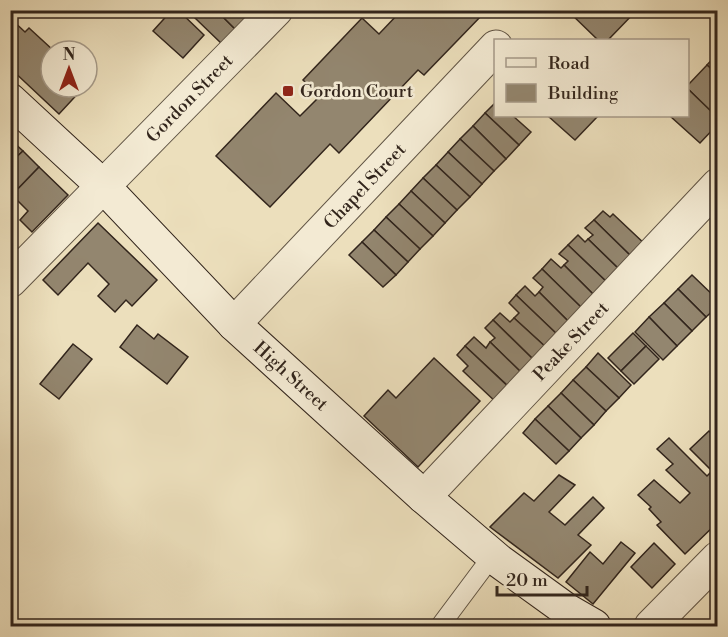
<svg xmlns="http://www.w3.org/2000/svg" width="728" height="637" font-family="'Libre Bodoni',serif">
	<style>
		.building { fill: #93866f; stroke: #32251c; stroke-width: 1.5 }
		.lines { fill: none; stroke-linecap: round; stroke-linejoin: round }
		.lane-casing { stroke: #605444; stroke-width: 20 }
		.street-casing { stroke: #605444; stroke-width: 35 }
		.secondary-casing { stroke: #32251c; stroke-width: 35 }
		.lane { stroke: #f3ead3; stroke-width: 18 }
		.street { stroke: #f3ead3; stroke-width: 33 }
		.secondary { stroke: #f3ead3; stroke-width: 33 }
		.poi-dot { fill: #8f2418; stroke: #f3ead3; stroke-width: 2 }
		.labels { text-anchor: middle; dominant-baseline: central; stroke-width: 5; stroke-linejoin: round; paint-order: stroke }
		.poi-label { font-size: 18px; fill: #32251c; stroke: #f3ead3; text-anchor: start }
		.street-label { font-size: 18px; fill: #32251c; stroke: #f3ead3 }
	</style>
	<rect width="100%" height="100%" fill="#ecdfbc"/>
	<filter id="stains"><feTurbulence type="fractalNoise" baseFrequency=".00333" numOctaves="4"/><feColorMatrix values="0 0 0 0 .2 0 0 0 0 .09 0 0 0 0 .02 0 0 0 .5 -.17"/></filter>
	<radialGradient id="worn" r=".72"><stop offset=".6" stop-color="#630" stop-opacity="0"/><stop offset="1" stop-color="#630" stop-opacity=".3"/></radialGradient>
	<g class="building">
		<polygon points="172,10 178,10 204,35 183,58 153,31"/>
		<polygon points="203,10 216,10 237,31 223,45 195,18"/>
		<polygon points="216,10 245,10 251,16 237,31"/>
		<polygon points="396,10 481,10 484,13 424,75 418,70 339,153 330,144 270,207 216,156 276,93 300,116 320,96 303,80 362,18 379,34 399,13"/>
		<polygon points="567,10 637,10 608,40 598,40"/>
		<polygon points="10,18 25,32 29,28 54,51 51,51 51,87 84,87 59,114 10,68"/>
		<polygon points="718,53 718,75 707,65"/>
		<polygon points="707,65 718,75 718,118 688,89 688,85"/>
		<polygon points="688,89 718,118 718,124 700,143 670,116 688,116"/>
		<polygon points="496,102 496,116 513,116 531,132 519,145 485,113"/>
		<polygon points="485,113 519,145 506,159 473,126"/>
		<polygon points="548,116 598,116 575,140"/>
		<polygon points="473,126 506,159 494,171 460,139"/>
		<polygon points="10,139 23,151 10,163"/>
		<polygon points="460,139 494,171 482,184 448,152"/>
		<polygon points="23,151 39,167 12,195 10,163"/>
		<polygon points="448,152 482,184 470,197 436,165"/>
		<polygon points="436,165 470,197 457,210 423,178"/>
		<polygon points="39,167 68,195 32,232 20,220 28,211 12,195"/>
		<polygon points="423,178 457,210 445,223 411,191"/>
		<polygon points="411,191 445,223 433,236 399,204"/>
		<polygon points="399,204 433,236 420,249 386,217"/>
		<polygon points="603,211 610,217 613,214 648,247 635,260 594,220"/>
		<polygon points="386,217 420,249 408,262 374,230"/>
		<polygon points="594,220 635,260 623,273 588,239 593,235 585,228"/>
		<polygon points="98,223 157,280 132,306 126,300 115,312 98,296 109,284 88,263 58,295 43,280"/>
		<polygon points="374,230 408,262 396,275 362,242"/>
		<polygon points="578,235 585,242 588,239 623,273 611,286 568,245"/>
		<polygon points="362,242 396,275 383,287 349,255"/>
		<polygon points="568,245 611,286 598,299 564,265 568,261 559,254"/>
		<polygon points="551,259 561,268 564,265 598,299 586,312 542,269"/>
		<polygon points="542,269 586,312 573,326 539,292 543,287 533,278"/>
		<polygon points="692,275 718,300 718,306 706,317 678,289"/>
		<polygon points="525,286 535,296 539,292 573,326 561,338 516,295"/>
		<polygon points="678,289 706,317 692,331 664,303"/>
		<polygon points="516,295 561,338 549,350 514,318 519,313 509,303"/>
		<polygon points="664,303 692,331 677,346 649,317"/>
		<polygon points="500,313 510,322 514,318 549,350 537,363 493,320"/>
		<polygon points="649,317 677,346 663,360 635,332"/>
		<polygon points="493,320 537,363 525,376 490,342 495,338 485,328"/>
		<polygon points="137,325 154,339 158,334 188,357 167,384 120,347"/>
		<polygon points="633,333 646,346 621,371 608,358"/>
		<polygon points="474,337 486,348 490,342 525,376 512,390 465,346"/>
		<polygon points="73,344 92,359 59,399 40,384"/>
		<polygon points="465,346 512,390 498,404 463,371 468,366 457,355"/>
		<polygon points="646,346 659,359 634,384 621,371"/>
		<polygon points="598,353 631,385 619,398 586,367"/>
		<polygon points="434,358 480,401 418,467 364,416 388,390 396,398"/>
		<polygon points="586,367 619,398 606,411 573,380"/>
		<polygon points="573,380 606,411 594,425 561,393"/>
		<polygon points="561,393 594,425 581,438 548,406"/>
		<polygon points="548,406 581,438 569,451 535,419"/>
		<polygon points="535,419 569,451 556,464 523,433"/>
		<polygon points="709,431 718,439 718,522 685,554 657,525 661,522 649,509 651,507 638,495 654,480 680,503 690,493 666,470 673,464 657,449 669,438 707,476 712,471 690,449"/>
		<polygon points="559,475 575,485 549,512 565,525 593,497 604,508 578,535 591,545 558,578 490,527 524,493 534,501"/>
		<polygon points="621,542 635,553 593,604 566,582 590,552 603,564"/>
		<polygon points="654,543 675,564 652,588 631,567"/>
	</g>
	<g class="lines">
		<g class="lane-casing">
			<polyline id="lane" points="440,626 493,555"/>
		</g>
		<g class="street-casing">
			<g id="street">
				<path id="s1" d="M10,281L276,10"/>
				<path id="s2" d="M234,324L496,47"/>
				<path id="s3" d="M424,497L718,185"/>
				<polyline points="651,626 718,558"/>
			</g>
		</g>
		<g class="secondary-casing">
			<g id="secondary">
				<path id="s4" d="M10,100L104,187L234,324L424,497L499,561L568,611L594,626"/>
			</g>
		</g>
		<use href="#lane" class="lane"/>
		<use href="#street" class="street"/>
		<use href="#secondary" class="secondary"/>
	</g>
	<rect class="poi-dot" x="282" y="85" width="12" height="12" rx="3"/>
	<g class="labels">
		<g class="poi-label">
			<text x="300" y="91">Gordon Court</text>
		</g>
		<g class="street-label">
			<text stroke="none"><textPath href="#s1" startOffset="256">Gordon Street</textPath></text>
			<text stroke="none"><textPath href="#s2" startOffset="190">Chapel Street</textPath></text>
			<text stroke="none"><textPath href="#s3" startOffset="214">Peake Street</textPath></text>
			<text stroke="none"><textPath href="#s4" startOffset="394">High Street</textPath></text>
		</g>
	</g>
	<rect width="728" height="637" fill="none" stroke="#ecdfbc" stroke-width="36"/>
	<rect x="12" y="12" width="704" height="613" fill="none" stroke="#32251c" stroke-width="3"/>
	<rect x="18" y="18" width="692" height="601" fill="none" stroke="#32251c" stroke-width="1.5"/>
	<rect x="494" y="39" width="195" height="78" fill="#f3ead3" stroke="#a69b8a" stroke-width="1.5"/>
	<rect x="506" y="58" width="30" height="9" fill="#f3ead3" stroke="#a69b8a" stroke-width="1.5"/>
	<text x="548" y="69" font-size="18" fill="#32251c">Road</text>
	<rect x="506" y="84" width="30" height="18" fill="#93866f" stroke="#a69b8a" stroke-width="1.5"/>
	<text x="548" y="99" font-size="18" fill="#32251c">Building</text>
	<g transform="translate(69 69)"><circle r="28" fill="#f3ead3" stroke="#a69b8a" stroke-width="1.5"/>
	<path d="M0-4.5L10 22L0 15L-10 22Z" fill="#8f2418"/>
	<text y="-9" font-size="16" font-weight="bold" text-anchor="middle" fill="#32251c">N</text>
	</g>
	<path d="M497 586v9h90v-9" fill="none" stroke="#32251c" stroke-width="3"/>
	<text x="506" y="586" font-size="18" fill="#32251c" stroke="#f3ead3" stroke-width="4.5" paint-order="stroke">20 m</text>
	<rect width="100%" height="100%" filter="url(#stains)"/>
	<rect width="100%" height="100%" fill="url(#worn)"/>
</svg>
